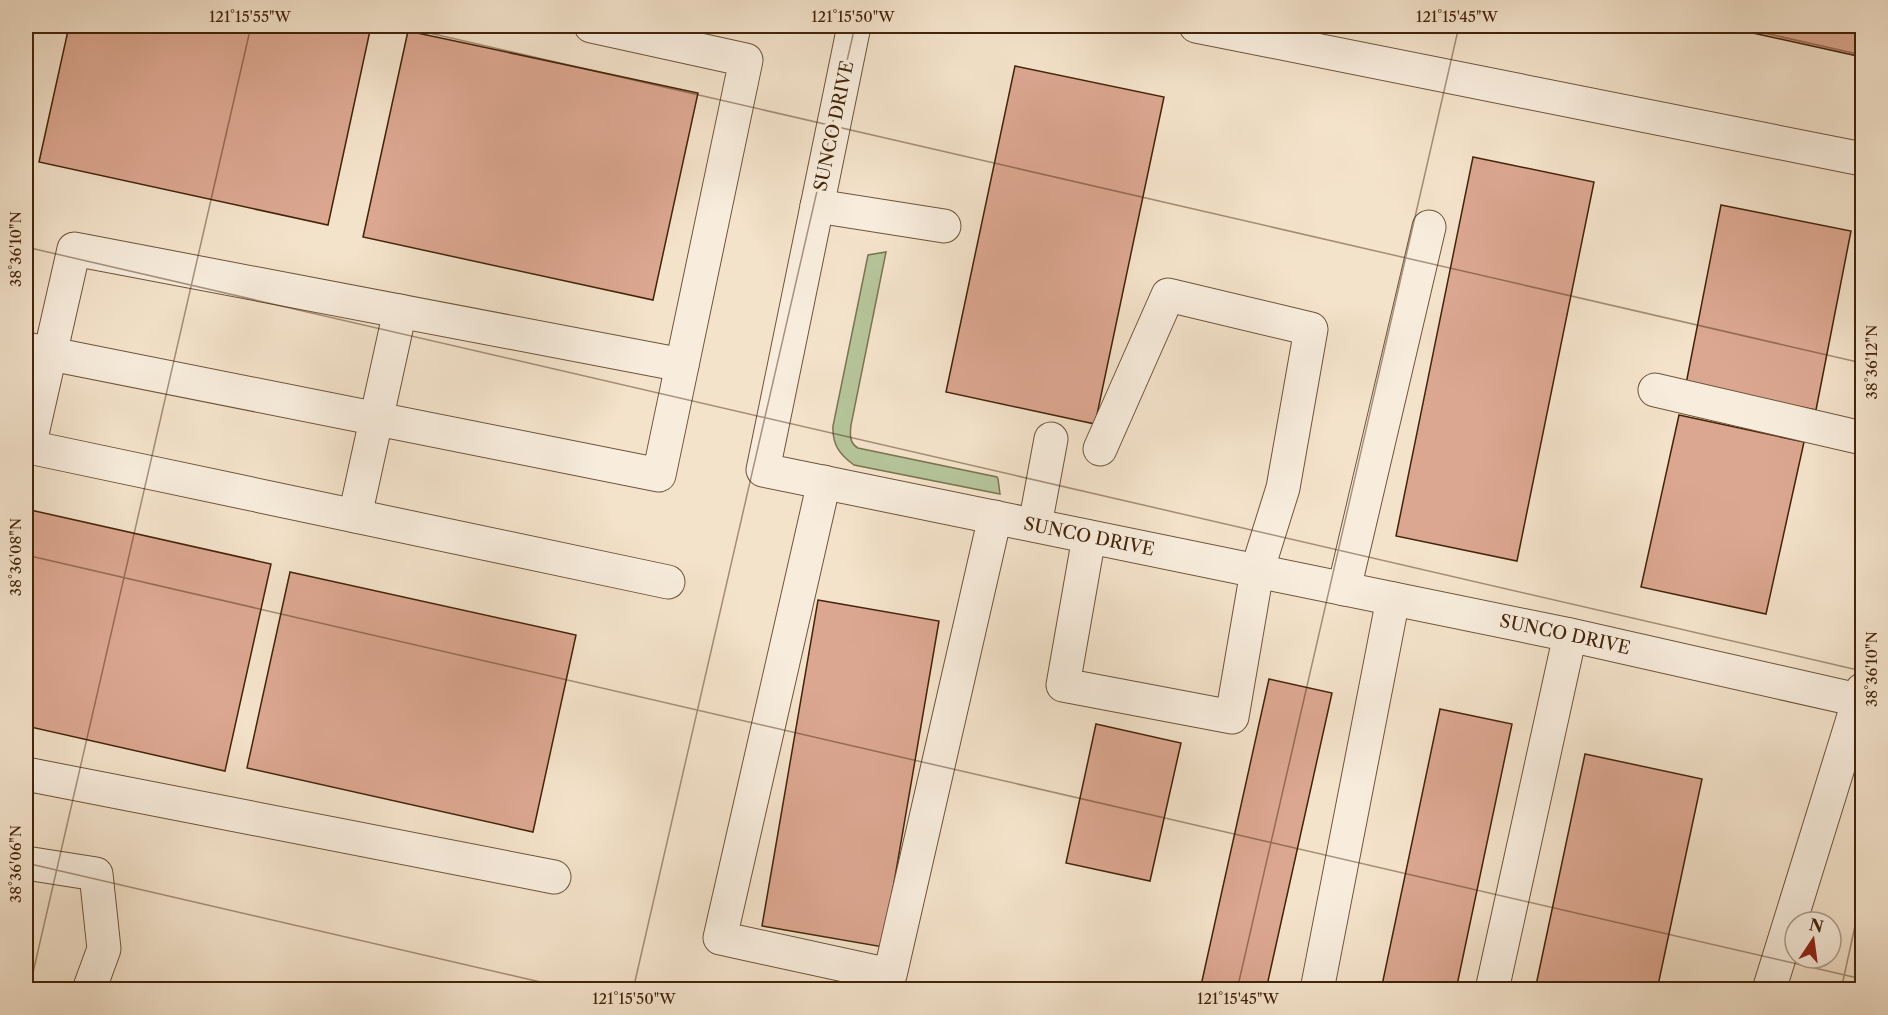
<svg xmlns="http://www.w3.org/2000/svg" width="1888" height="1015" viewBox="0 0 1888 1015" font-family="'Libre Caslon Text',serif">
	<style>
		.green { fill: #b6c59b; stroke: #7c7452; stroke-width: 1.5 }
		.building { fill: #dca791; stroke: #422409; stroke-width: 1.5 }
		.lines { fill: none; stroke-linecap: round; stroke-linejoin: round }
		.minor-casing { stroke: #6e543a; stroke-width: 35 }
		.minor { stroke: #f8eddd; stroke-width: 33 }
		.ticks { fill: none; stroke: #422409; stroke-width: 1.5; stroke-opacity: 0.45 }
		.labels { text-anchor: middle; dominant-baseline: central; stroke-width: 6; stroke-linejoin: round; paint-order: stroke }
		.street-label { font-size: 18px; fill: #422409; stroke: #f8eddd }
		.neatline { fill: none; stroke: #422409; stroke-width: 2 }
		.ticks-label { font-size: 15px; text-anchor: middle; fill: #422409 }
	</style>
	<rect width="100%" height="100%" fill="#f4e3cb"/>
	<filter id="stains"><feTurbulence type="fractalNoise" baseFrequency=".00333" numOctaves="4"/><feColorMatrix values="0 0 0 0 .2 0 0 0 0 .09 0 0 0 0 .02 0 0 0 .5 -.17"/></filter>
	<radialGradient id="worn" r=".72"><stop offset=".6" stop-color="#630" stop-opacity="0"/><stop offset="1" stop-color="#630" stop-opacity=".3"/></radialGradient>
	<path class="green" d="M886 252 851 425C850 434 849 443 858 448L997 477 998 479 1000 494 854 465C839 454 832 444 833 426L868 255Z"/>
	<path class="building" d="M69 26H371L328 225 39 162Z
		M1721 26H1862V57Z
		M408 31 698 93 653 300 363 237Z
		M1015 66 1164 97 1095 424 946 392Z
		M1473 157 1594 182 1517 561 1396 536Z
		M1721 205 1851 231 1816 410 1686 384Z
		M1679 415 1804 442 1766 614 1641 587Z
		M26 509 271 564 225 771 26 726Z
		M290 572 576 635 533 832 247 768Z
		M818 600 939 621 883 947 762 926Z
		M1269 679 1332 693 1266 990H1200Z
		M1440 709 1512 724 1456 990H1381Z
		M1096 724 1181 743 1150 881 1066 863Z
		M1585 754 1702 779 1657 990H1535Z"/>
	<g class="lines">
		<g class="minor-casing">
			<g id="minor">
				<path id="s1" d="M854 26 763 470 1570 635 1858 700"/>
				<path d="M1196 26 1862 159"/>
				<path d="M817 206 944 226"/>
				<path d="M26 349 659 475 746 60 591 26"/>
				<path d="M1655 390 1862 438"/>
				<path d="M824 482 720 938 890 975 995 517"/>
				<path d="M355 516 400 311"/>
				<path d="M1035 525 1051 439"/>
				<path d="M1089 537 1063 685 1232 717 1257 571 1283 488 1311 329 1168 295 1100 449"/>
				<path d="M668 582 29 447 74 249 682 365"/>
				<path d="M1344 589 1429 227"/>
				<path d="M26 774 554 877"/>
				<path d="M26 863 96 874 104 949 89 990"/>
				<path d="M1317 990 1393 599"/>
				<path d="M1492 990 1570 635"/>
				<path d="M1769 990 1862 690"/>
			</g>
		</g>
		<use href="#minor" class="minor"/>
	</g>
	<path class="ticks" d="M399 26 1862 363M1733 26 1862 55M26 247 1862 671M26 555 1862 979M26 863 575 990M29 990 251 26M633 990 855 26M1237 990 1459 26M1841 990 1862 894"/>
	<g class="labels">
		<g class="street-label">
			<text transform="translate(834 126) rotate(-78)">SUNCO DRIVE</text>
			<text stroke="none"><textPath href="#s1" startOffset="786">SUNCO DRIVE</textPath></text>
			<text stroke="none"><textPath href="#s1" startOffset="1272">SUNCO DRIVE</textPath></text>
		</g>
	</g>
	<rect width="1888" height="1015" fill="none" stroke="#f4e3cb" stroke-width="66"/>
	<g transform="translate(1813 940) rotate(13)"><circle r="28" fill="#f8eddd" stroke="#af9d88" stroke-width="1.5"/>
	<path d="M0-4.5L10 22L0 15L-10 22Z" fill="#8f2418"/>
	<text y="-9" font-size="16" font-weight="bold" text-anchor="middle" fill="#422409">N</text>
	</g>
	<rect x="33" y="33" width="1822" height="949" class="neatline"/>
	<g class="ticks-label">
		<text x="250" y="22">121°15'55"W</text>
		<text x="853" y="22">121°15'50"W</text>
		<text x="1457" y="22">121°15'45"W</text>
		<text transform="translate(16 249) rotate(-90)" y="5">38°36'10"N</text>
		<text transform="translate(1872 362) rotate(-90)" y="5">38°36'12"N</text>
		<text transform="translate(16 557) rotate(-90)" y="5">38°36'08"N</text>
		<text transform="translate(1872 669) rotate(-90)" y="5">38°36'10"N</text>
		<text transform="translate(16 864) rotate(-90)" y="5">38°36'06"N</text>
		<text x="634" y="1004">121°15'50"W</text>
		<text x="1238" y="1004">121°15'45"W</text>
	</g>
	<rect width="100%" height="100%" filter="url(#stains)"/>
	<rect width="100%" height="100%" fill="url(#worn)"/>
</svg>
